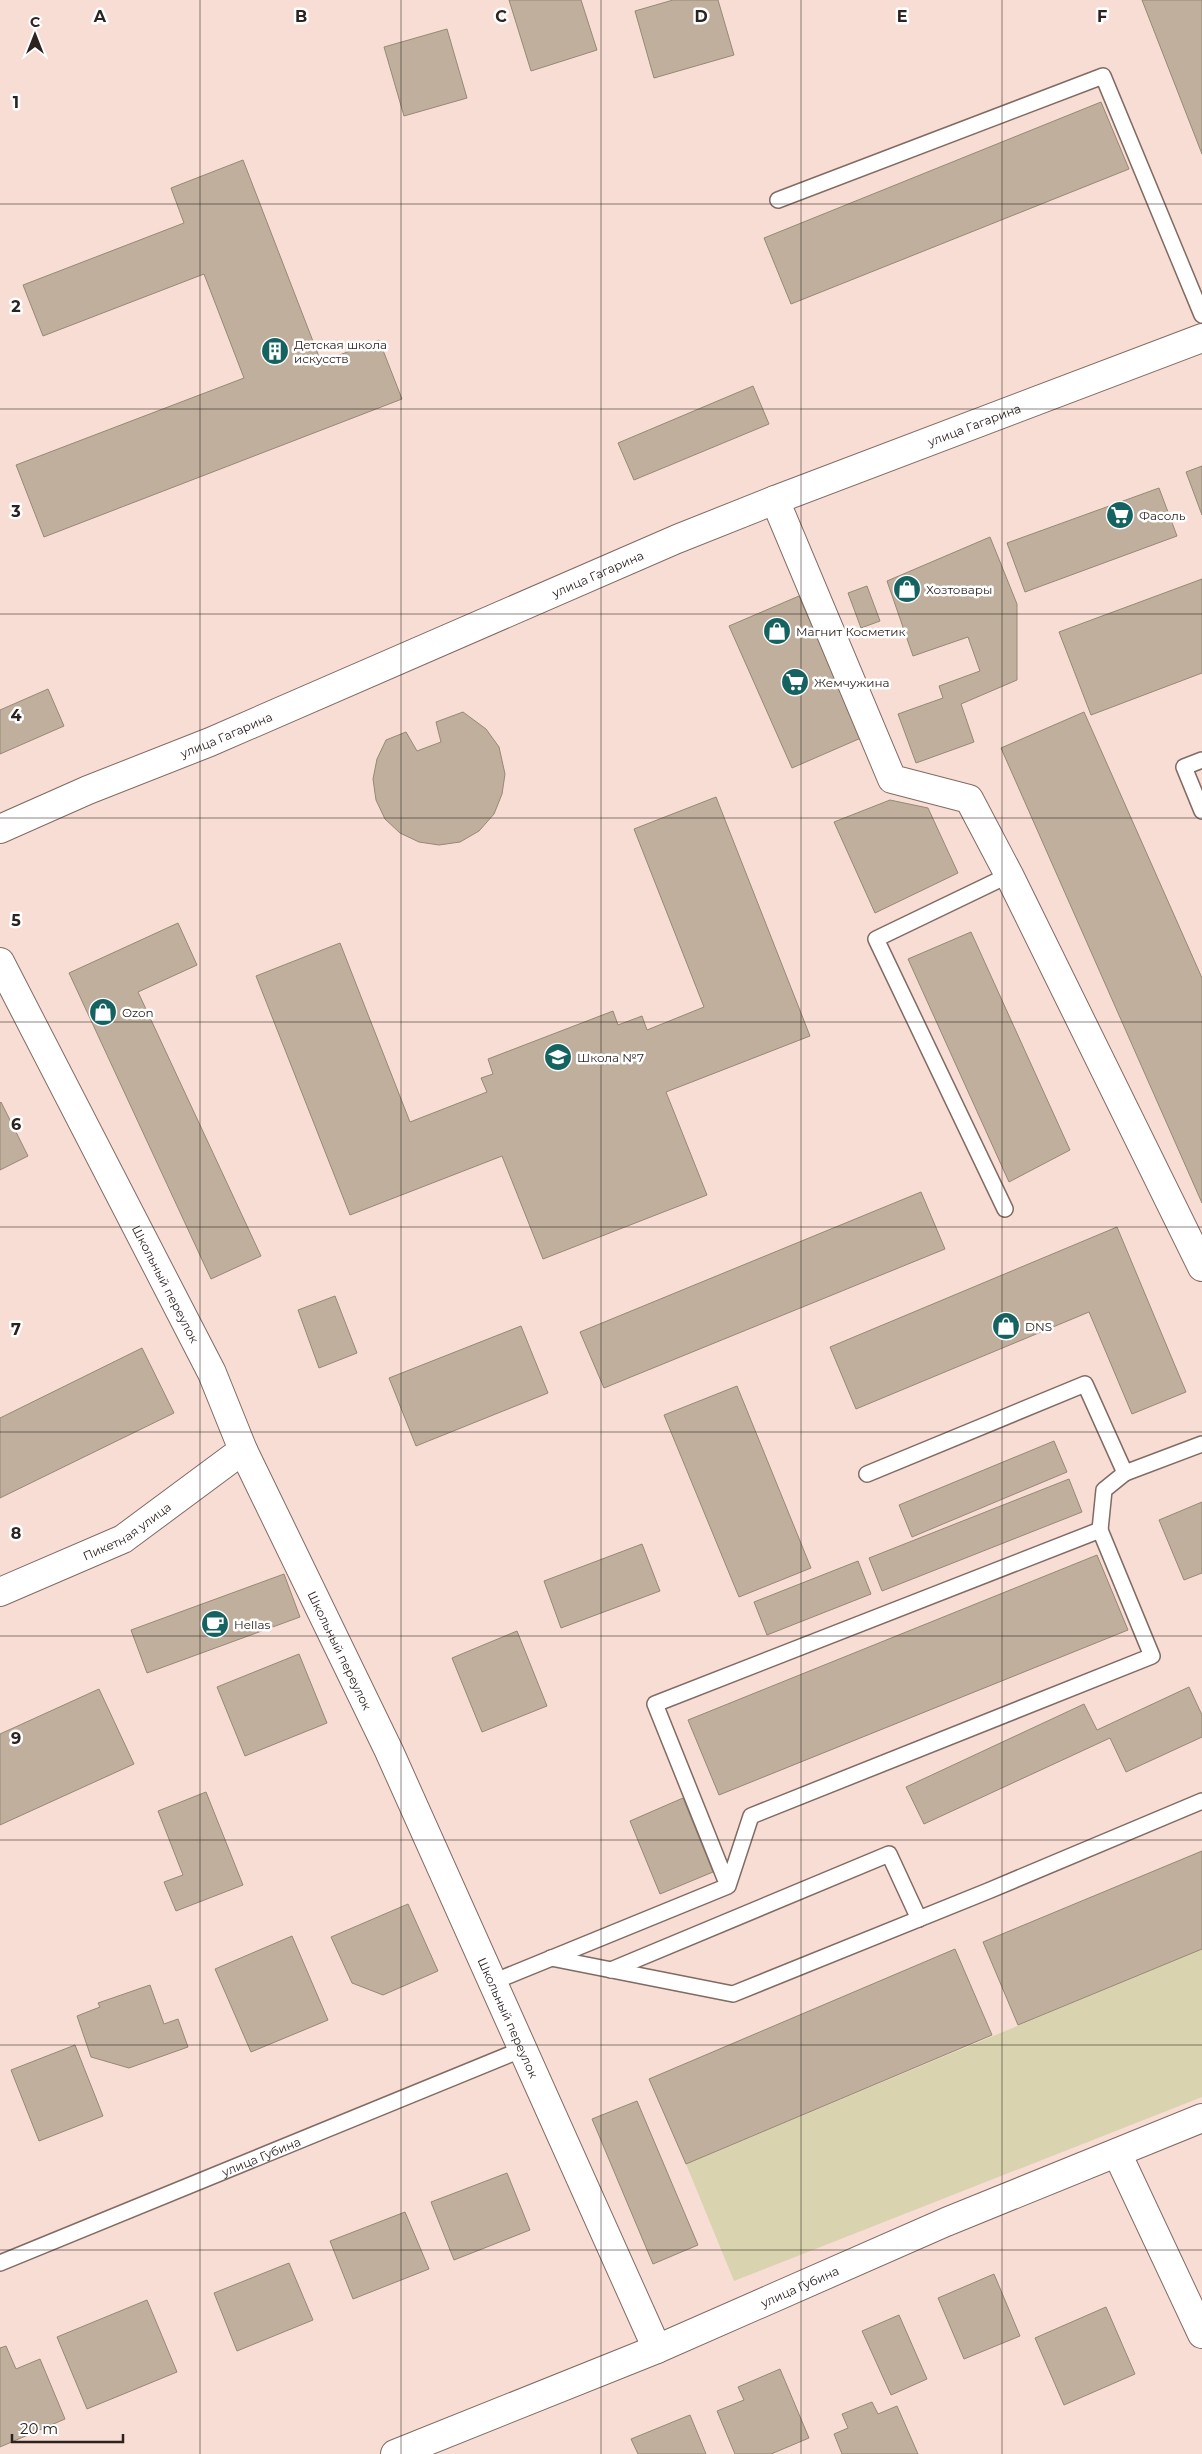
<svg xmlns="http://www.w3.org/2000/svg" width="1202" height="2454" viewBox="0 0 1202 2454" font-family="Montserrat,sans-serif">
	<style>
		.green { fill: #d9d4af }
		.building { fill: #bfaf9c; stroke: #978876 }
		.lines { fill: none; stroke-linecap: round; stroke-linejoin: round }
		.lane-casing { stroke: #816b63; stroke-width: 18 }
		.street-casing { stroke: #816b63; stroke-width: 30 }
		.secondary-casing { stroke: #816b63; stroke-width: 30 }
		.lane { stroke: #fff; stroke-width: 15 }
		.street { stroke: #fff; stroke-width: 28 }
		.secondary { stroke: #fff; stroke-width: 28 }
		.grid { fill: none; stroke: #2c221f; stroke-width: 1; stroke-opacity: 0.55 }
		.labels { text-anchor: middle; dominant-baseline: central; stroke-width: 5; stroke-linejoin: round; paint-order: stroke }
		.poi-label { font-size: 12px; fill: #2c221f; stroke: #fff; text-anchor: start }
		.street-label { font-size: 12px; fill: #2c221f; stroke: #fff }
		.grid-label { font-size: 16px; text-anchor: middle; font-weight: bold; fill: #2c221f; stroke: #fff; stroke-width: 5; stroke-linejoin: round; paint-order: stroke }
	</style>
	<rect width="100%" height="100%" fill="#f7ddd3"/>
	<path class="green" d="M1202 1949V2097L734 2281 686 2164Z"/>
	<path class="building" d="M509 0H581L597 50 531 71Z
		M673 0H718L734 55 654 78 635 11Z
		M1142 0H1202V154Z
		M447 29 467 98 404 116 384 47Z
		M1101 102 1129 169 791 304 764 238Z
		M243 160 321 362 379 340 402 399 44 537 16 465 244 378 204 274 43 336 23 285 184 223 171 188Z
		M753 386 769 424 634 480 618 443Z
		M1202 466V515L1186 472Z
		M1159 488 1177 536 1025 592 1007 543Z
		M990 537 1017 604V680L961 704 974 742 916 763 898 714 943 698 939 686 980 671 968 637 913 656 887 581Z
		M1202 579V673L1091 715 1059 632Z
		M867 586 880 621 861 628 848 593Z
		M799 596 861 738 792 768 729 626Z
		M48 689 64 726 0 754V710Z
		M463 712 486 729 499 747 505 774 502 794 494 814 479 831 460 842 439 845 419 842 400 833 385 819 376 800 373 779 377 759 386 740 406 732 417 751 441 742 436 722Z
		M1084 712 1202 978V1203L1001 748Z
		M716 797 810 1036 666 1092 707 1195 543 1259 502 1156 350 1215 256 976 340 943 410 1122 487 1092 481 1078 493 1074 488 1059 613 1011 618 1025 642 1016 647 1030 704 1007 634 829Z
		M890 800 928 808 958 873 875 913 834 822Z
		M178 923 197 965 138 992 261 1256 211 1279 69 973Z
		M971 932 1070 1150 1009 1182 908 959Z
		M1 1102 28 1156 0 1170V1103Z
		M921 1192 945 1249 604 1388 580 1332Z
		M1117 1227 1186 1392 1132 1414 1089 1312 856 1409 830 1347Z
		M335 1296 357 1353 319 1368 298 1310Z
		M521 1326 548 1393 416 1446 389 1378Z
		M142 1348 174 1413 0 1498V1418Z
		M737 1386 811 1568 739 1597 664 1415Z
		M1054 1441 1067 1472 912 1537 899 1505Z
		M1069 1479 1082 1512 882 1591 869 1558Z
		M1202 1502V1573L1184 1580 1159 1520Z
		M642 1544 660 1591 561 1628 544 1581Z
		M1097 1555 1128 1630 719 1795 688 1720Z
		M858 1561 871 1594 767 1635 754 1602Z
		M284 1574 300 1617 147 1673 131 1630Z
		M517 1631 547 1706 482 1732 452 1658Z
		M299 1654 327 1723 245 1756 217 1687Z
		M1189 1687 1202 1715V1737L1126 1772 1110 1738 924 1824 906 1787 1084 1704 1097 1730Z
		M99 1689 134 1764 0 1825V1734Z
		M206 1792 243 1885 176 1911 164 1882 183 1875 158 1811Z
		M683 1798 713 1872 660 1894 630 1821Z
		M1202 1851V1949L1018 2025 983 1942Z
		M408 1904 438 1971 383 1995 352 1983 331 1937Z
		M292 1936 328 2020 251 2052 215 1969Z
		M955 1949 992 2035 686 2164 649 2079Z
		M150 1985 164 2024 178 2019 188 2047 129 2068 91 2057 77 2016 100 2007 98 2003Z
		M75 2045 103 2116 39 2141 11 2070Z
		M637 2101 698 2245 653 2264 592 2119Z
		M507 2173 530 2230 454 2260 431 2202Z
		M405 2212 429 2269 353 2299 330 2241Z
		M289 2263 313 2320 237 2351 214 2293Z
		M994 2274 1020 2336 964 2359 938 2298Z
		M147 2300 177 2372 87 2409 57 2337Z
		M1106 2307 1135 2374 1064 2405 1035 2338Z
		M899 2315 927 2379 891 2395 862 2331Z
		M6 2346 16 2369 40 2359 65 2419 0 2447V2348Z
		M780 2369 809 2438 771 2454H735L717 2411 744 2400 738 2387Z
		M872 2402 878 2414 897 2406 918 2454H842L834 2434 848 2428 842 2414Z
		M690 2415 706 2454H638L631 2439Z"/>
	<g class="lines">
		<g class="lane-casing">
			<g id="lane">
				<path d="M778 200 1103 76 1202 315"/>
				<path d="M1202 760 1184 767 1202 811"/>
				<path d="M1005 1209 876 939 1009 875"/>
				<path d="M867 1474 1085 1384 1125 1473 1202 1444"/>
				<path d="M1100 1530 1104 1490 1125 1473"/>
				<path d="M551 1958 733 1994 988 1891 1202 1801"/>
				<path d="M611 1970 889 1854 919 1919"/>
				<path d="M493 1982 728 1886 751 1816 1152 1656 1100 1530 655 1704 728 1886"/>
				<path id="s1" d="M0 2263 523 2049"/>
			</g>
		</g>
		<g class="street-casing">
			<g id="street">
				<path d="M775 500 892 779 969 799 1009 875 1202 1267"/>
				<path id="s2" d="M0 962 212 1373 243 1450 389 1751 657 2349"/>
				<path id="s3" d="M0 1592 123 1539 243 1450"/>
				<path d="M1117 2153 1202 2334"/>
				<path id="s4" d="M395 2454 657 2349 946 2222 1202 2118"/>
			</g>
		</g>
		<g class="secondary-casing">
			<g id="secondary">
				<path id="s5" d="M0 829 88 790 210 742 677 539 775 500 1202 338"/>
			</g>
		</g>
		<use href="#lane" class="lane"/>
		<use href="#street" class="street"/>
		<use href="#secondary" class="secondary"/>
	</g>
	<path class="grid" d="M200 0V2454M401 0V2454M601 0V2454M801 0V2454M1002 0V2454M0 204H1202M0 409H1202M0 614H1202M0 818H1202M0 1022H1202M0 1227H1202M0 1432H1202M0 1636H1202M0 1840H1202M0 2045H1202M0 2250H1202"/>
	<defs>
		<g id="building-disc" transform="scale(1.4375)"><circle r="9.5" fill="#156360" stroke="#fff"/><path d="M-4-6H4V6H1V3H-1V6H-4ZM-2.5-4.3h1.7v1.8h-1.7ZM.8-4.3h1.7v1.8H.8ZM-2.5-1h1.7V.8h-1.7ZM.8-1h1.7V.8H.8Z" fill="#fff"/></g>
		<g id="supermarket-disc" transform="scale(1.4375)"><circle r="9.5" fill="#156360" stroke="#fff"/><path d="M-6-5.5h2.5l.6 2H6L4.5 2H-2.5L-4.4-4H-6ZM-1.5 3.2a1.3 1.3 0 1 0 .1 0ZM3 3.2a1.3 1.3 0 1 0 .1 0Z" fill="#fff"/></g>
		<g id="shop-disc" transform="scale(1.4375)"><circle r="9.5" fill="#156360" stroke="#fff"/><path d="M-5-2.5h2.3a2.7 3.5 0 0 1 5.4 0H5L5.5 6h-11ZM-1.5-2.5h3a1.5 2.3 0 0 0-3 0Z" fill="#fff"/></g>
		<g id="school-disc" transform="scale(1.4375)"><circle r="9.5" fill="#156360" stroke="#fff"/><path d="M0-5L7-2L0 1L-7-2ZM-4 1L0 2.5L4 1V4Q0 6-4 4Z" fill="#fff"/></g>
		<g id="cafe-disc" transform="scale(1.4375)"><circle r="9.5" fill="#156360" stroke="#fff"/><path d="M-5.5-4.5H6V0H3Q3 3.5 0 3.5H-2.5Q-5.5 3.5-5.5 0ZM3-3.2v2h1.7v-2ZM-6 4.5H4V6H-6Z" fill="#fff"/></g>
	</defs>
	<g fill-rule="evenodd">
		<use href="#building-disc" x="275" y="351"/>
		<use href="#supermarket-disc" x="1120" y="515"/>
		<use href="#shop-disc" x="907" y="589"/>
		<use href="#shop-disc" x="777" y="631"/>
		<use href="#supermarket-disc" x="795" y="682"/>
		<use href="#shop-disc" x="103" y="1012"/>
		<use href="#school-disc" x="558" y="1057"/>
		<use href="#shop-disc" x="1006" y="1326"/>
		<use href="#cafe-disc" x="215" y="1624"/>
	</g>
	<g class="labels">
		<g class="poi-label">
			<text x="294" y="344">Детская школа<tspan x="294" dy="14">искусств</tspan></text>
			<text x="1139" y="515">Фасоль</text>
			<text x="926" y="589">Хозтовары</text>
			<text x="796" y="631">Магнит Косметик</text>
			<text x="814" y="682">Жемчужина</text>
			<text x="122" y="1012">Ozon</text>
			<text x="577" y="1057">Школа №7</text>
			<text x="1025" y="1326">DNS</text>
			<text x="234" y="1624">Hellas</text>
		</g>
		<g class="street-label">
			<text stroke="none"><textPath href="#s5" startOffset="1055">улица Гагарина</textPath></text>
			<text stroke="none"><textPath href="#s5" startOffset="650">улица Гагарина</textPath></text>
			<text stroke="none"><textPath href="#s5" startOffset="245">улица Гагарина</textPath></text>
			<text stroke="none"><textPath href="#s2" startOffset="362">Школьный переулок</textPath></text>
			<text stroke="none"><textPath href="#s3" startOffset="141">Пикетная улица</textPath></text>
			<text stroke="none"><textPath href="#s2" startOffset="768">Школьный переулок</textPath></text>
			<text stroke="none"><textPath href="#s2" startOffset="1172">Школьный переулок</textPath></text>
			<text stroke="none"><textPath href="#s1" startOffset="282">улица Губина</textPath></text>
			<text stroke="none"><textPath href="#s4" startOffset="438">улица Губина</textPath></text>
		</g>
	</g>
	<g class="grid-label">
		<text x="100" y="22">A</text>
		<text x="301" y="22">B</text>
		<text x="501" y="22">C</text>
		<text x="701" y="22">D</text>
		<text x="902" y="22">E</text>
		<text x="1102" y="22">F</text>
		<text x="16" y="108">1</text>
		<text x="16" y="312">2</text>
		<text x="16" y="517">3</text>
		<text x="16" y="721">4</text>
		<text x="16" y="926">5</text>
		<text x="16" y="1130">6</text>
		<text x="16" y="1335">7</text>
		<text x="16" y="1539">8</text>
		<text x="16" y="1744">9</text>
	</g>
	<g transform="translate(35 35)" stroke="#ffffff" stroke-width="4" paint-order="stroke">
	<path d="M0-4L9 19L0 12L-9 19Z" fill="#2c221f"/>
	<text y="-8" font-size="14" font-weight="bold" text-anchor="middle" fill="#2c221f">С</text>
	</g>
	<path d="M12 2434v8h111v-8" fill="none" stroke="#2c221f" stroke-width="2.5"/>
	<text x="20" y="2434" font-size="15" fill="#2c221f" stroke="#ffffff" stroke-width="4" paint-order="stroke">20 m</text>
</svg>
